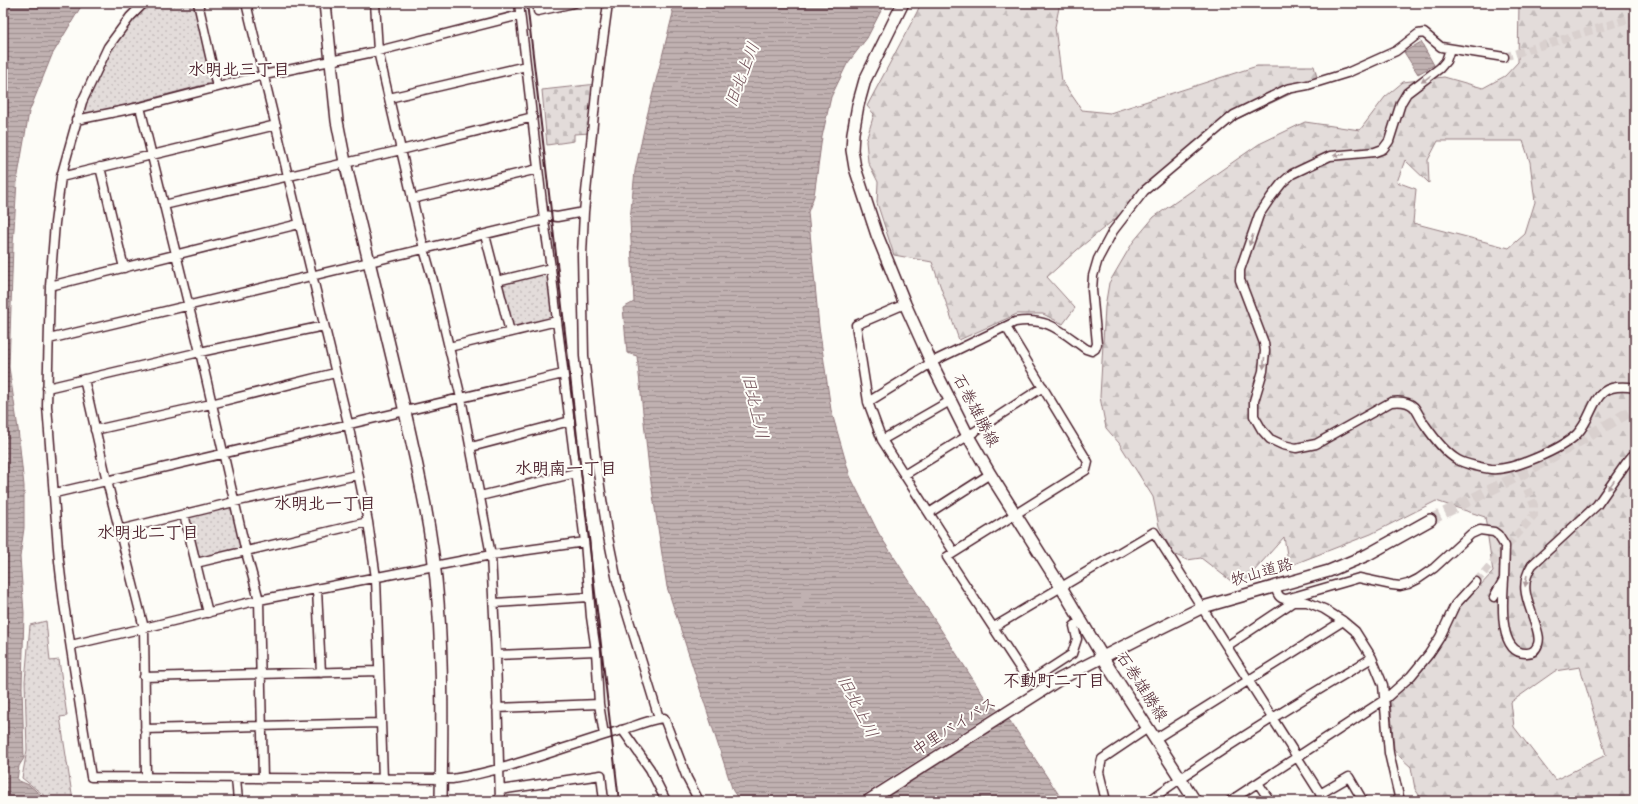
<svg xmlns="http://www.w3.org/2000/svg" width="1638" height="804" viewBox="0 0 1638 804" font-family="'Indie Flower','Klee One',sans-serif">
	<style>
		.grass { fill: url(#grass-dots); stroke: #967e82 }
		.forest { fill: url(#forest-firs); stroke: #967e82; fill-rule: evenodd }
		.cemetery { fill: url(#cemetery-stones); stroke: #967e82 }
		.water { fill: url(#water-rules); stroke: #91777b }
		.pier { fill: #fdfcf7 }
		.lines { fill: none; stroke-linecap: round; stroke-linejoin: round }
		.street-tunnel { stroke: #d9d0ce; stroke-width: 8; stroke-dasharray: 8 4; stroke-linecap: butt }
		.secondary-tunnel { stroke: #d9d0ce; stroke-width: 11; stroke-dasharray: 11 5.5; stroke-linecap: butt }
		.street-casing { stroke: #4a1f2b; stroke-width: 11 }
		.secondary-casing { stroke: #4a1f2b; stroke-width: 14 }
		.street { stroke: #fdfcf7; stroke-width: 8 }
		.secondary { stroke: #fdfcf7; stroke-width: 11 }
		.rail { stroke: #4a1f2b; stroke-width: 2 }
		.oneway { fill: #ac999b }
		.labels { text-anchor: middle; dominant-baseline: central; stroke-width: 4; stroke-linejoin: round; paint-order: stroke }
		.street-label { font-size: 16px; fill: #4a1f2b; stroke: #fdfcf7 }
		.neighbourhood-label { font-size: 17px; font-weight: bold; fill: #4a1f2b; stroke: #fdfcf7 }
		.water-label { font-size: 17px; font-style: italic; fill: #73525a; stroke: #fdfcf7 }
	</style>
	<defs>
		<pattern id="grass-dots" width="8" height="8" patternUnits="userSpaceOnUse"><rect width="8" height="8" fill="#e3dcda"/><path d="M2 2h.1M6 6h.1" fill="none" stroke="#c4bcbb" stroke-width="1.8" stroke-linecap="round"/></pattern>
		<pattern id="forest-firs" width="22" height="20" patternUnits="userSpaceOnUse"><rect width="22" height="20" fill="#e3dcda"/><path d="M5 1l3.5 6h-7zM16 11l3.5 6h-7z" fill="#c4bcbb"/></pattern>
		<pattern id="cemetery-stones" width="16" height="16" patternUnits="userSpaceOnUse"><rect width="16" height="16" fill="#e3dcda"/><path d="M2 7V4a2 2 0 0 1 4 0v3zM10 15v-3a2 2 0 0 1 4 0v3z" fill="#c4bcbb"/></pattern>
		<pattern id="water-rules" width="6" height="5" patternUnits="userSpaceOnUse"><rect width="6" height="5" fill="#c0b1b1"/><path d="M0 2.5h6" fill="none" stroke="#9e8f90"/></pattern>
	</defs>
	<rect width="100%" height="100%" fill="#fdfcf7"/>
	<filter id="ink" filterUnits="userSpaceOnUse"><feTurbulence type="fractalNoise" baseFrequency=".025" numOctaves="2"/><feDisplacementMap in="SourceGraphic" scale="8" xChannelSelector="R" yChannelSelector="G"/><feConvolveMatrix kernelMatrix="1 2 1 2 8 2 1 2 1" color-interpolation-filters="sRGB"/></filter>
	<g filter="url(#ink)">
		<path class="grass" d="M148 3H194L211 83 83 116 81 111 110 48 129 22Z
			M548 271 554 318 510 328 500 283Z
			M226 506 232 507 241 547 239 550 199 560 186 516Z
			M46 621 50 661 59 660 67 716 60 717 73 801H51L22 778 27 750 25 681 30 625Z"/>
		<path class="forest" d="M921 3H1060L1055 27 1062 81 1082 110 1110 113 1257 66H1314L1318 81 1237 119 1077 250 1047 277 1075 308 1063 324 1043 314H1017L959 340 932 262 894 255 877 203 878 182 868 162 866 141 874 114 867 106 917 12Z
			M1519 3H1635V801H1470L1466 798 1445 801H1423L1415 789 1411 767 1401 758 1394 749 1390 701 1421 672 1440 647 1457 610 1493 572 1485 517 1436 501 1371 534 1289 566 1284 537 1247 579 1231 581 1201 558 1187 560 1173 554 1159 526 1153 497 1119 443 1106 428 1100 397 1105 307 1109 283 1133 242 1154 217 1259 144 1305 122 1360 130 1385 97 1403 82 1444 77 1483 88 1505 76 1518 62ZM1438 141H1523L1530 162 1535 202 1525 234 1509 248 1413 223 1416 189 1397 182 1405 160 1429 183 1428 160ZM1580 667 1606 755 1555 780 1514 727 1511 702 1555 671Z"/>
		<path class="cemetery" d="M597 84 590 133 574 134V141L547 145 542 90Z"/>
		<path class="water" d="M3 3H83L52 55 29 112 17 181 13 245 9 367 18 429 24 486V528L20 557 24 613 22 687 24 758 19 766 17 780 29 785 48 801H3Z
			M642 3H885L867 38 847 64 831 97 822 137 814 196 808 212 819 327 831 410 850 476 879 534 987 701 1010 721 1063 801H740L733 791 667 587 649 469 637 356 627 353 623 308 634 302 630 220 635 171 646 120 673 13 672 8Z
			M1421 42 1434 65 1418 74 1404 52Z"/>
		<path class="pier" d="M999 709 1010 718 949 757 880 801H854Z"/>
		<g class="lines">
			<path class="street-tunnel" d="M1504 57 1635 17
				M1476 582 1534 515V505L1527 489"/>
			<path class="secondary-tunnel" d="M1430 520 1522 474 1635 409"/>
			<g class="street-casing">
				<path id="street" d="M144 3 130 17 108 47 82 102 61 177 55 223 50 286 47 406 59 561 64 604 91 777 452 779C510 770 565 746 622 730 635 726 649 720 662 718H664L687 778 699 801
					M198 3 217 87
					M246 3 348 423 368 522 376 578 383 779
					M375 3 378 51 424 249 434 284 461 398 491 555 496 655 500 801
					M519 3 544 220 551 268 557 321 585 542 591 617 596 651 599 704 604 735
					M538 3V11L574 3
					M608 3 597 84 584 212 582 255 584 356 596 460 607 532 617 581 659 718
					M1450 49 1446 61 1440 68 1407 93 1401 103 1389 141 1383 149 1375 152 1330 156 1292 174 1282 183 1271 197 1259 215 1240 270V280L1264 343 1265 351 1263 371 1254 401V416L1262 430 1270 439 1283 445 1296 448 1316 444 1391 402C1399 401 1408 401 1414 407 1418 412 1421 420 1425 425 1434 438 1445 453 1458 460 1465 464 1483 468 1491 469 1512 471 1562 449 1577 434 1598 412 1589 380 1635 388
					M389 98 526 66
					M140 107 200 352 246 552 259 600 263 779
					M76 120 140 107 264 75 378 51 520 15
					M100 167 124 268
					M61 177 276 125
					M412 199 538 169
					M164 205 401 150 533 117
					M544 215 557 217 584 212
					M485 235 510 332
					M497 281 551 268
					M50 286 299 224
					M905 304 856 325 868 402 882 440 954 552
					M1006 327 1088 462 1086 470 947 557 1029 682 1072 654 1077 639 1074 626 1081 621
					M49 339 544 220
					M449 347 557 321
					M84 379 107 481 144 628 146 777
					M47 388 200 352 324 326
					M868 402 936 360 1015 322C1049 317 1060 331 1086 349L1092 351 1095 349 1097 344 1092 290 1093 276 1098 259 1113 231 1144 191 1234 115 1287 89 1308 85 1347 73 1396 51 1418 34 1424 33 1441 47 1504 57
					M95 430 211 404 335 373
					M882 440 950 401
					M471 447 570 421
					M904 475 974 432 1043 387
					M55 493 563 374
					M480 496 576 473
					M929 513 990 474
					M184 514 208 613
					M119 530 234 502 357 475
					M196 563 368 522
					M1504 579C1503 597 1497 655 1527 653 1532 653 1536 650 1538 644 1540 638 1538 633 1536 626 1529 603 1518 587 1532 565L1597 505 1627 462 1632 456 1635 455
					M1275 586C1277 592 1278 599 1286 599L1359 578 1392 585 1400 586 1408 584 1418 579 1434 568 1471 534 1480 530 1494 532 1498 535 1505 546 1504 579 1494 597
					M317 589 321 673
					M494 603 589 597
					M994 627 1154 532 1325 801
					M71 645 144 628 259 600 491 555 585 542
					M1227 646 1293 602H1307L1324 609 1343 621 1355 631 1372 658 1383 685 1389 753 1400 801
					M496 655 596 651
					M144 677 379 671
					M497 708 599 704
					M145 729 380 723
					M621 730 624 732 650 769 666 801
					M1155 739 1343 621
					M236 778 238 801
					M1258 783 1270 801
					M500 790 601 775 604 801
					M1320 794 1349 777 1363 801
					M1106 801 1099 772 1102 759 1148 728
					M1149 801C1220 749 1296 703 1372 658
					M1230 801 1384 700 1411 676 1429 654 1440 637 1455 605 1476 582"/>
			</g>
			<g class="secondary-casing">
				<path id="secondary" d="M325 3 337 121 345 162C363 238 382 314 400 390 416 460 433 531 438 602 443 668 442 735 441 801
					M903 3 865 80 858 105 853 133 852 150 855 168 877 235 905 304 932 364 968 436 990 474 1061 587 1111 671 1195 801
					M868 801 1060 679 1140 638 1203 607 1329 571 1367 555 1430 520"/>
			</g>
			<use href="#street" class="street"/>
			<use href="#secondary" class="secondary"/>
			<path class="rail" d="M527 3 619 801"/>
		</g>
		<defs><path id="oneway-solid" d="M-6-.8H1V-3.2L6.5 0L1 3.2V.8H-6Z"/></defs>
		<g class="oneway">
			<use href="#oneway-solid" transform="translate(1426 79) rotate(144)"/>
			<use href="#oneway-solid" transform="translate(1339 155) rotate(174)"/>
			<use href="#oneway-solid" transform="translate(1251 240) rotate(109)"/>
			<use href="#oneway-solid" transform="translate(1264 363) rotate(95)"/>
			<use href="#oneway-solid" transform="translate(1611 485) rotate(125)"/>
			<use href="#oneway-solid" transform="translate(1526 581) rotate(99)"/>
		</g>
	</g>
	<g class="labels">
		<g class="street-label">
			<text transform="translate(975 411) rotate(62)">石巻雄勝線</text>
			<text transform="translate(1262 573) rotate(-16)">牧山道路</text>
			<text transform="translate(1141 687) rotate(57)">石巻雄勝線</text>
			<text transform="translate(955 727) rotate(-32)">中里バイパス</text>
		</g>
		<g class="neighbourhood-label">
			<text x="239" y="70">水明北三丁目</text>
			<text x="566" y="469">水明南一丁目</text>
			<text x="325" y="504">水明北一丁目</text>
			<text x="148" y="533">水明北二丁目</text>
			<text x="1054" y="681">不動町二丁目</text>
		</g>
		<g class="water-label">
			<text transform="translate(743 75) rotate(-69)">旧北上川</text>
			<text transform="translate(754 406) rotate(77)">旧北上川</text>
			<text transform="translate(857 707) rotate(63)">旧北上川</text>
		</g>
	</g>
	<rect width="1638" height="804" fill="none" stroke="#fdfcf7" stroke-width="16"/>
	<rect x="8" y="8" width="1622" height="788" fill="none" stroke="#4a1f2b" stroke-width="1.5" filter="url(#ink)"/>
</svg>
